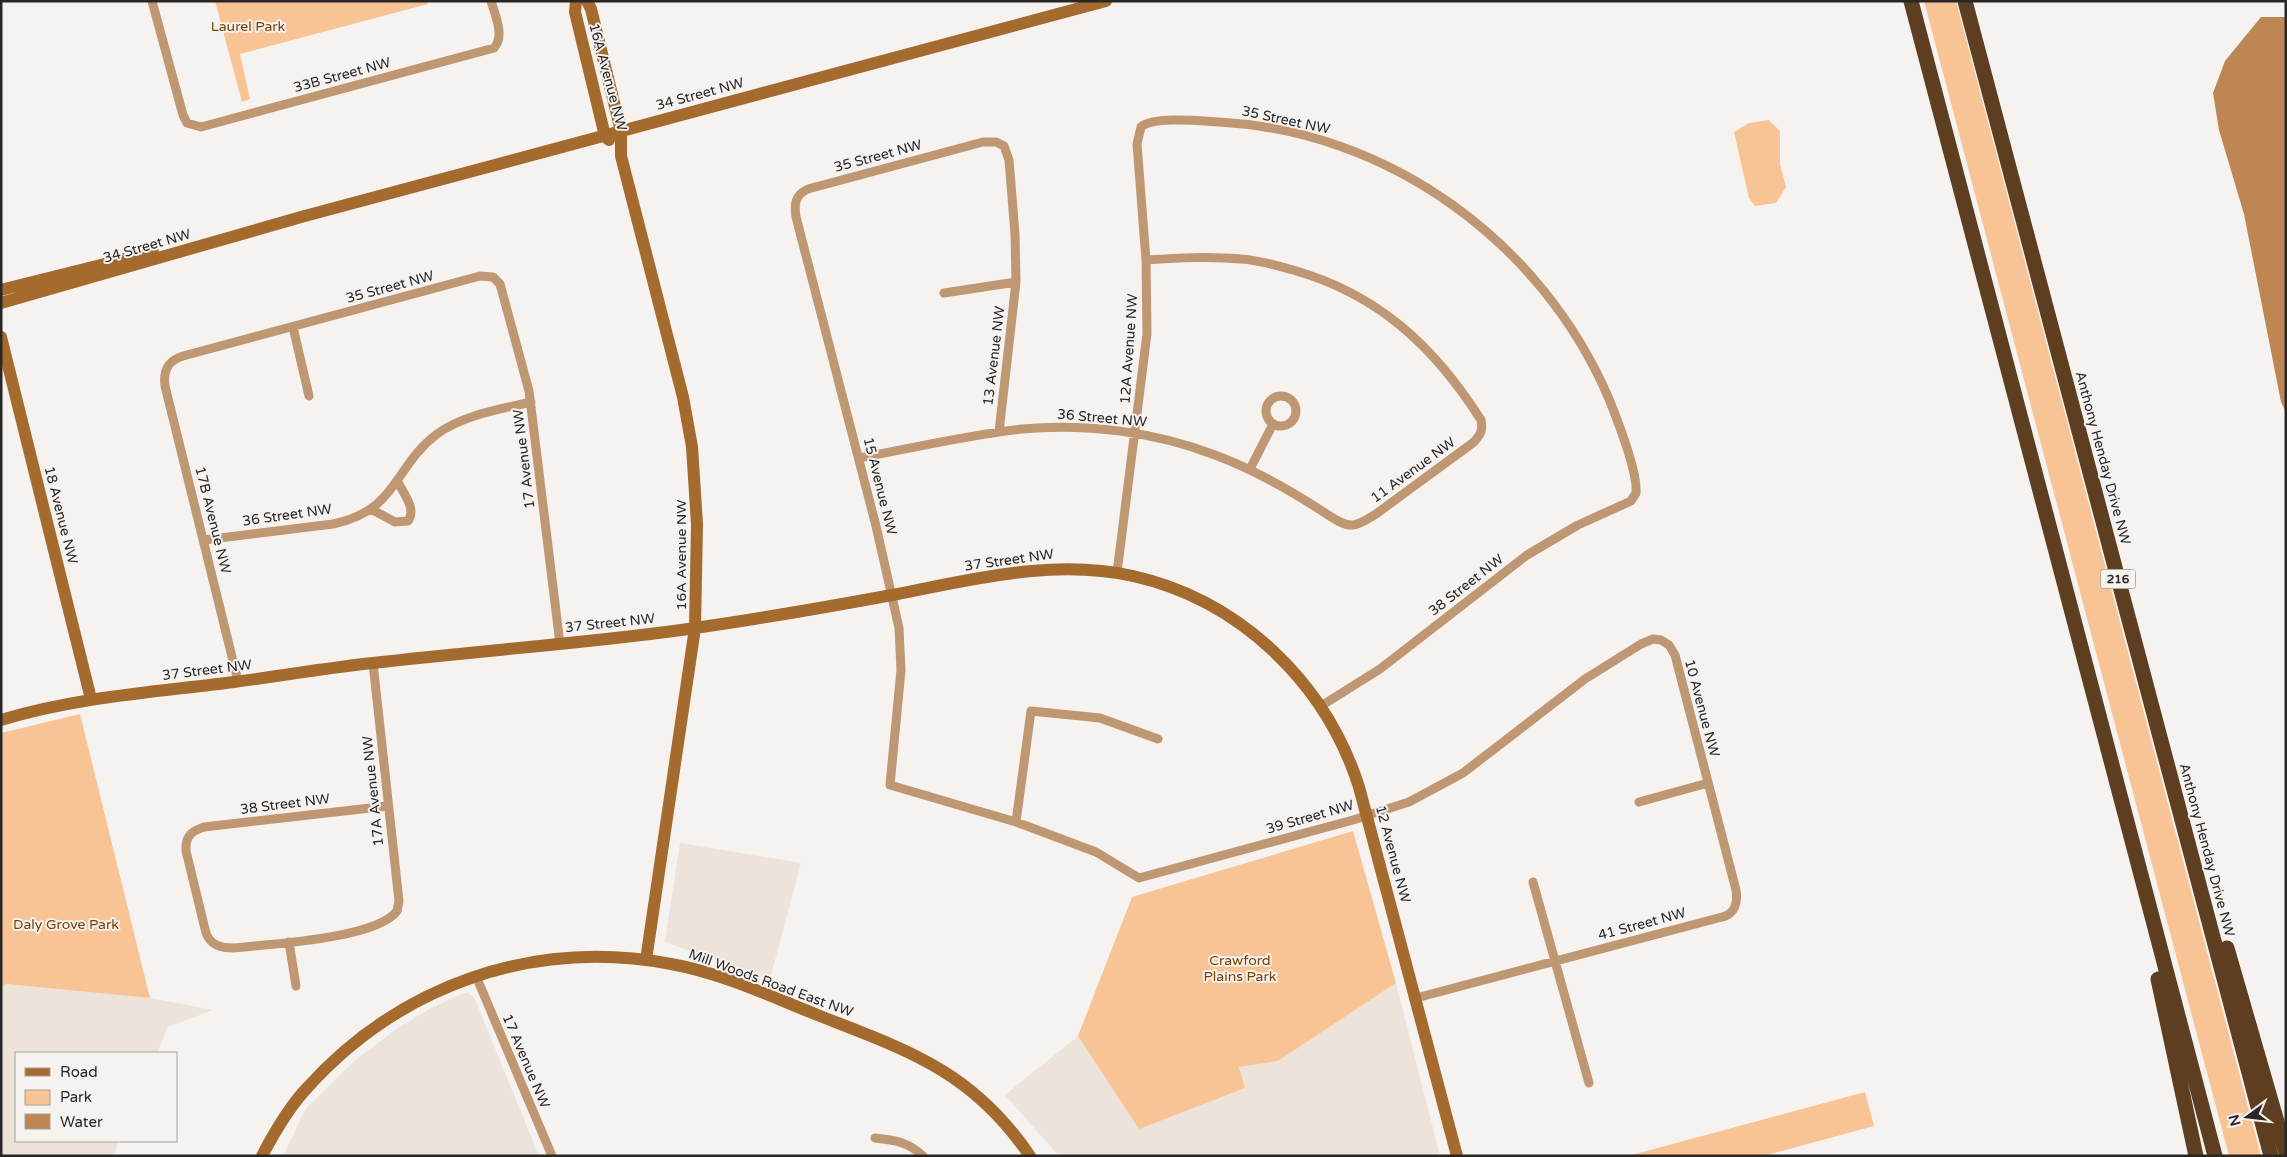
<svg xmlns="http://www.w3.org/2000/svg" width="2287" height="1157" viewBox="0 0 2287 1157" font-family="'Varela Round',sans-serif">
	<style>
		.built { fill: #ece3db }
		.green { fill: #f9c495 }
		.water { fill: #bd8653 }
		.lines { fill: none; stroke-linecap: round; stroke-linejoin: round }
		.street { stroke: #c09773; stroke-width: 9 }
		.secondary { stroke: #a46a2e; stroke-width: 12 }
		.highway { stroke: #5d3e20; stroke-width: 15 }
		.labels { text-anchor: middle; dominant-baseline: central; stroke-width: 4; stroke-linejoin: round; paint-order: stroke }
		.shield { fill: #f5f2ef; stroke: #666462; stroke-width: 1 }
		.shield-label { font-size: 12px; font-weight: bold; fill: #282726 }
		.park-label { font-size: 14px; fill: #774200; stroke: #f5f2ef }
		.street-label { font-size: 14px; fill: #282726; stroke: #f5f2ef }
	</style>
	<rect width="100%" height="100%" fill="#f5f2ef"/>
	<path class="built" d="M680 843 801 863 770 979 665 942Z
		M1396 983 1440 1156H1059L1005 1095 1078 1036 1139 1128 1244 1088 1239 1067 1278 1061Z
		M5 984 150 998 213 1010 168 1027 157 1053H16V1141H119L113 1156H1V986Z
		M465 993H468L474 997 539 1156H283L306 1108 358 1058 395 1030 431 1008Z"/>
	<path class="green" d="M215 1H427L428 4 240 54 250 99 242 102Z
		M1924 1H1956L2261 1156H2229Z
		M1769 120 1780 131V164L1786 187 1776 203 1755 206 1749 198 1734 132 1749 123Z
		M80 714 150 998 6 984 1 986V733Z
		M1353 831 1396 983 1278 1061 1239 1067 1245 1088 1139 1129 1078 1036 1132 897Z
		M1865 1092 1874 1126 1763 1156H1628Z"/>
	<path class="water" d="M2261 17H2286V412L2281 402 2244 214 2219 130 2213 93 2225 61Z"/>
	<g class="lines">
		<path class="street" d="M152 1 183 115 187 123 201 127 494 48C505 36 495 15 491 1
			M944 293 1016 282
			M293 327 309 396
			M1266 411a15 15 0 1 1 30 0a15 15 0 1 1-30 0Z
			M999 432 1016 282 1015 234 1009 160 1004 146 996 142H983L808 189C795 195 794 204 796 217L876 526 899 628 901 670 890 785 1016 822 1096 852 1139 878 1353 820 1409 802 1463 773 1585 679 1641 644 1653 639 1661 640 1669 645 1675 655 1736 890C1738 902 1735 914 1722 917L1416 998
			M859 458C913 448 967 435 1022 429 1087 423 1155 432 1215 455 1253 469 1288 489 1322 511 1330 516 1343 526 1353 525 1361 524 1369 518 1376 514L1474 442C1481 434 1483 430 1481 420 1434 346 1378 294 1293 270 1275 265 1259 260 1241 259 1209 256 1177 258 1146 260
			M1250 469 1273 424
			M371 509 395 522 408 521C417 509 403 493 398 482
			M204 540 333 524C399 510 393 467 437 434 463 415 501 409 531 402
			M1117 573 1147 334 1146 260 1137 144 1141 127C1154 116 1201 121 1219 122 1389 131 1542 242 1609 399 1617 419 1638 473 1636 493L1631 501 1578 525 1527 555 1380 669 1321 706
			M373 663 399 901 397 911C376 939 269 944 234 948 222 948 211 946 206 933L186 851C185 837 191 831 204 827L388 806
			M238 681 165 386C163 371 167 361 183 356L480 276 493 277 500 284 529 391 560 644
			M1639 802 1708 783
			M1016 822 1031 711 1100 718 1158 739
			M1533 882 1589 1083
			M289 942 296 986
			M476 976 552 1156
			M875 1138C895 1140 908 1142 923 1156"/>
		<path class="secondary" d="M576 1 575 12 605 136 609 140
			M587 1 591 9 621 131V156L683 397 692 447 697 524 695 628 646 960
			M1 290 153 252
			M1 303 301 217 1106 1
			M1 337 91 699
			M1 720C77 697 156 692 234 682 280 676 326 668 373 663 475 651 579 644 681 630 752 620 822 608 892 595 971 580 1052 558 1133 576 1240 600 1326 683 1359 787L1457 1156
			M262 1156C274 1133 289 1107 307 1088 400 985 533 938 671 964 722 973 772 997 820 1016 910 1051 973 1072 1030 1156"/>
		<path class="highway" d="M1911 1 2215 1156
			M1965 1 2271 1156
			M2227 948 2286 1153
			M2158 979 2196 1156"/>
	</g>
	<g class="labels">
		<rect class="shield" x="2100.5" y="569.5" width="35" height="19" rx="4"/>
		<g class="shield-label">
			<text x="2118" y="579">216</text>
		</g>
		<g class="park-label">
			<text x="248" y="26">Laurel Park</text>
			<text x="66" y="924">Daly Grove Park</text>
			<text x="1240" y="960">Crawford<tspan x="1240" dy="16">Plains Park</tspan></text>
		</g>
		<g class="street-label">
			<text transform="translate(342 75) rotate(-15)">33B Street NW</text>
			<text transform="translate(608 77) rotate(75)">16A Avenue NW</text>
			<text transform="translate(700 94) rotate(-15)">34 Street NW</text>
			<text transform="translate(1286 120) rotate(12)">35 Street NW</text>
			<text transform="translate(878 156) rotate(-15)">35 Street NW</text>
			<text transform="translate(147 246) rotate(-16)">34 Street NW</text>
			<text transform="translate(390 287) rotate(-15)">35 Street NW</text>
			<text transform="translate(1129 349) rotate(-86)">12A Avenue NW</text>
			<text transform="translate(994 356) rotate(-83)">13 Avenue NW</text>
			<text transform="translate(1102 418) rotate(5)">36 Street NW</text>
			<text transform="translate(2103 458) rotate(75)">Anthony Henday Drive NW</text>
			<text transform="translate(524 459) rotate(-97)">17 Avenue NW</text>
			<text transform="translate(1413 470) rotate(-36)">11 Avenue NW</text>
			<text transform="translate(880 486) rotate(76)">15 Avenue NW</text>
			<text transform="translate(61 515) rotate(76)">18 Avenue NW</text>
			<text transform="translate(287 515) rotate(-8)">36 Street NW</text>
			<text transform="translate(213 520) rotate(76)">17B Avenue NW</text>
			<text transform="translate(681 555) rotate(-90)">16A Avenue NW</text>
			<text transform="translate(1009 560) rotate(-8)">37 Street NW</text>
			<text transform="translate(1466 585) rotate(-38)">38 Street NW</text>
			<text transform="translate(610 623) rotate(-6)">37 Street NW</text>
			<text transform="translate(207 670) rotate(-7)">37 Street NW</text>
			<text transform="translate(1702 708) rotate(75)">10 Avenue NW</text>
			<text transform="translate(373 791) rotate(-96)">17A Avenue NW</text>
			<text transform="translate(285 804) rotate(-7)">38 Street NW</text>
			<text transform="translate(1310 817) rotate(-16)">39 Street NW</text>
			<text transform="translate(2207 850) rotate(75)">Anthony Henday Drive NW</text>
			<text transform="translate(1393 854) rotate(75)">12 Avenue NW</text>
			<text transform="translate(1642 924) rotate(-15)">41 Street NW</text>
			<text transform="translate(771 983) rotate(20)">Mill Woods Road East NW</text>
			<text transform="translate(526 1061) rotate(67)">17 Avenue NW</text>
		</g>
	</g>
	<rect width="2287" height="1157" fill="none" stroke="#282726" stroke-width="5"/>
	<rect x="15" y="1052" width="162" height="90" fill="#f5f2ef" stroke="#a3a19f"/>
	<rect x="25" y="1068" width="25" height="8" fill="#a46a2e" stroke="#a3a19f"/>
	<text x="60" y="1077" font-size="15" fill="#282726">Road</text>
	<rect x="25" y="1090" width="25" height="15" fill="#f9c495" stroke="#a3a19f"/>
	<text x="60" y="1102" font-size="15" fill="#282726">Park</text>
	<rect x="25" y="1114" width="25" height="15" fill="#bd8653" stroke="#a3a19f"/>
	<text x="60" y="1127" font-size="15" fill="#282726">Water</text>
	<g transform="translate(2247 1117) rotate(255)" stroke="#f5f2ef" stroke-width="4" paint-order="stroke">
	<path d="M0-4L9 19L0 12L-9 19Z" fill="#282726"/>
	<text y="-8" font-size="14" font-weight="bold" text-anchor="middle" fill="#282726">N</text>
	</g>
</svg>
